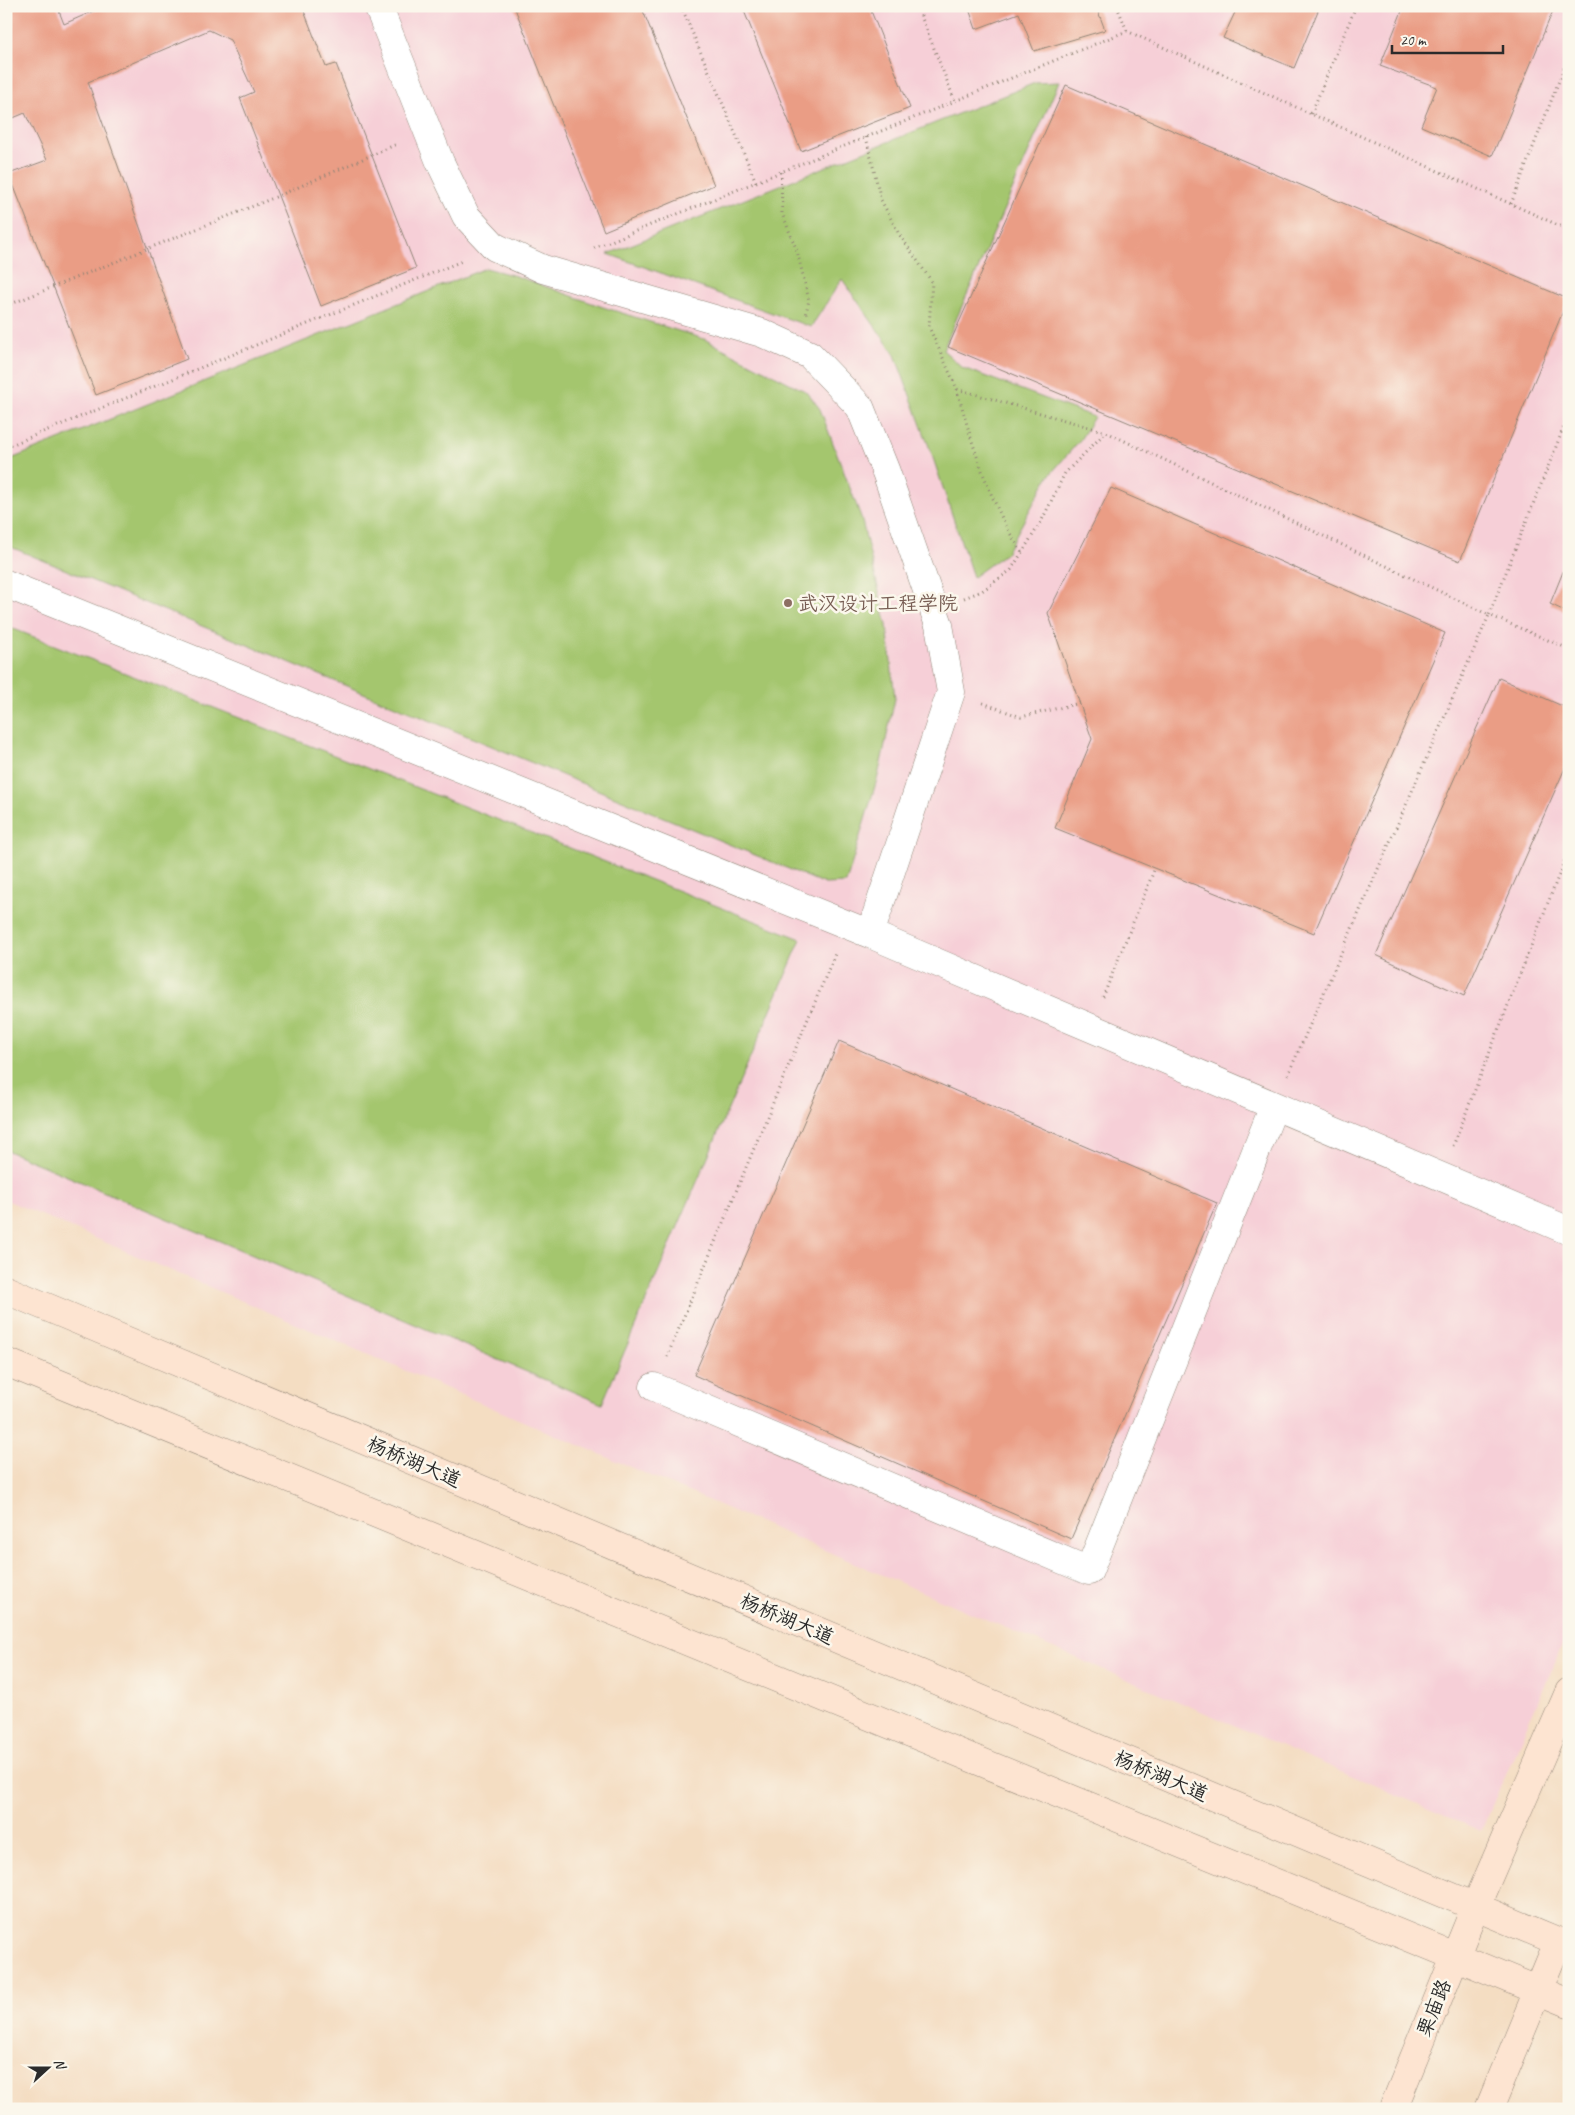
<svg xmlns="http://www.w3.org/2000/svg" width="1575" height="2115" viewBox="0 0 1575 2115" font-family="Caveat,'LXGW WenKai TC',sans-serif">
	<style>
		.built { fill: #f6cfd7 }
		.green { fill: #a4c66e; stroke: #68784c }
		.building { fill: #ea9d85 }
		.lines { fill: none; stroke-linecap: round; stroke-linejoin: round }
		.street-casing { stroke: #908476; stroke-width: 29 }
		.secondary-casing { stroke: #908476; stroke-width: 29 }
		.path { stroke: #908476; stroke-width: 3; stroke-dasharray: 1 4; stroke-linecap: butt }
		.street { stroke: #fff; stroke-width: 28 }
		.secondary { stroke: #fde4d1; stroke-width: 28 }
		.education-dot { fill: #8d6e63; stroke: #fbf7ec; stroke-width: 2 }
		.labels { text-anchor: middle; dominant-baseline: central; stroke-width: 5; stroke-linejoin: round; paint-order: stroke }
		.education-label { font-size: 20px; fill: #785e54; stroke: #fbf7ec; text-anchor: start }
		.street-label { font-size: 20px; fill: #2b2b2b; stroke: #fbf7ec }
	</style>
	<rect width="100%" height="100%" fill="#fbf7ec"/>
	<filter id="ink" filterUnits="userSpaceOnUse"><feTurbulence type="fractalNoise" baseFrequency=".02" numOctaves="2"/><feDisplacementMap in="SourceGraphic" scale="10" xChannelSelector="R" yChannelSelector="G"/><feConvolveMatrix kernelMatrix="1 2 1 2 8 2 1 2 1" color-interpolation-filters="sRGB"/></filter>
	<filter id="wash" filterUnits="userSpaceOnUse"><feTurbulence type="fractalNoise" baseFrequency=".0096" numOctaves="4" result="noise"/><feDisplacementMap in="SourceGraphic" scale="20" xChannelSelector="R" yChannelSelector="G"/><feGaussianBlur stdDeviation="1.12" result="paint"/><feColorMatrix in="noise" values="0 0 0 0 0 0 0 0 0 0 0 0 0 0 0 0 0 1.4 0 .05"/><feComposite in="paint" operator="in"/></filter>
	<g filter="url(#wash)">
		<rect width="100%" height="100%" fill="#f4ddc2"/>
		<path class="built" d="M6 6H1569V1630L1481 1831 6 1200Z"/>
		<path class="green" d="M1059 82 943 350 963 368 1094 417 1080 440 1048 477 1006 553 973 577 931 452 895 355 842 279 811 327 608 254 1035 83Z
			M486 268 516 276 603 307 704 339 807 392 820 409 861 517 887 625 895 699 878 776 846 883 825 884 6 545V461Z
			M6 626 801 939 602 1404 6 1150Z"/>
		<g id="blocks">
			<path class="building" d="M6 6H57L64 24 105 6H302L326 67 336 64 416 268 321 306 240 98 254 92 230 40 209 30 88 82 187 359 96 395 9 174 47 160 25 113 6 121Z
				M514 6H641L714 185 604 231Z
				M742 6H869L910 108 801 151Z
				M968 6H1096L1105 30 1034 51 1019 13 976 29Z
				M1238 6H1320L1294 68 1223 38Z
				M1404 6H1555L1492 156 1421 126 1437 87 1380 66Z
				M1066 85 1568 299 1460 561 948 347Z
				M1111 488 1445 633 1314 933 1055 828 1092 739 1048 613Z
				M1569 557V613L1550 604Z
				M1499 678 1569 709V759L1464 996 1376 955Z
				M839 1041 1217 1203 1071 1539 694 1375Z"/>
		</g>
	</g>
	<g filter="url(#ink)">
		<use href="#blocks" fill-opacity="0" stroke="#908476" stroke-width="1"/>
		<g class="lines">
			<g class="street-casing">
				<path id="street" d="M6 584 870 934 951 692 939 625 886 472 860 407 810 355 762 333 543 269 495 247 466 216 440 162 378 6
					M870 934 1569 1231
					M654 1387 1089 1571 1274 1106"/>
			</g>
			<g class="secondary-casing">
				<path id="secondary" d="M6 1290 1569 1946
					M6 1362 1569 2003
					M1393 2109 1475 1908 1569 1692
					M1489 2109 1558 1942"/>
			</g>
			<path class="path" d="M681 6 756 182
				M917 6 955 101
				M1117 6 1127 31
				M1311 114 1356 6
				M866 137 881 200 899 234 932 282 929 327 957 389 1106 432
				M781 172 782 213 797 251 809 300 805 317
				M1511 204 1569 55
				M594 248 1127 31 1569 230
				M6 297 10 305
				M6 306 278 196 397 144
				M957 389C972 445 990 504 1022 553
				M1569 414 1489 615 1569 649
				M6 447 462 261
				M964 598 982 591 1011 570 1041 522 1065 473 1106 432 1489 615 1288 1075
				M983 703 1021 717 1080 703
				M1103 997 1155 868
				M1453 1146 1569 849
				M667 1357 835 954"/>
			<use href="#street" class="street"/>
			<use href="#secondary" class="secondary"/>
		</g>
	</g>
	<circle class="education-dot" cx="788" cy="603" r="5"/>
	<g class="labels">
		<g class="education-label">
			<text x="798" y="603">武汉设计工程学院</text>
		</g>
		<g class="street-label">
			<text transform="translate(414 1462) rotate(23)">杨桥湖大道</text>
			<text transform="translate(787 1619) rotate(23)">杨桥湖大道</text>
			<text transform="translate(1161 1776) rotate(23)">杨桥湖大道</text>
			<text transform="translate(1434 2008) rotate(-68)">栗庙路</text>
		</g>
	</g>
	<rect width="1575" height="2115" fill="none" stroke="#fbf7ec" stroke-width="25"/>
	<g transform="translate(48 2068) rotate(69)" stroke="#fbf7ec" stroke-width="4" paint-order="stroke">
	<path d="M0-4L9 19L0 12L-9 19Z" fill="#2b2b2b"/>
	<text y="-8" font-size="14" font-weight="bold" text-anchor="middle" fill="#2b2b2b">N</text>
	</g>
	<path d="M1392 45v8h111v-8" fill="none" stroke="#2b2b2b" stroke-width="2.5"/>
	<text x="1400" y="45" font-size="15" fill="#2b2b2b" stroke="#fbf7ec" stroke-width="4" paint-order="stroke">20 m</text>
</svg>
